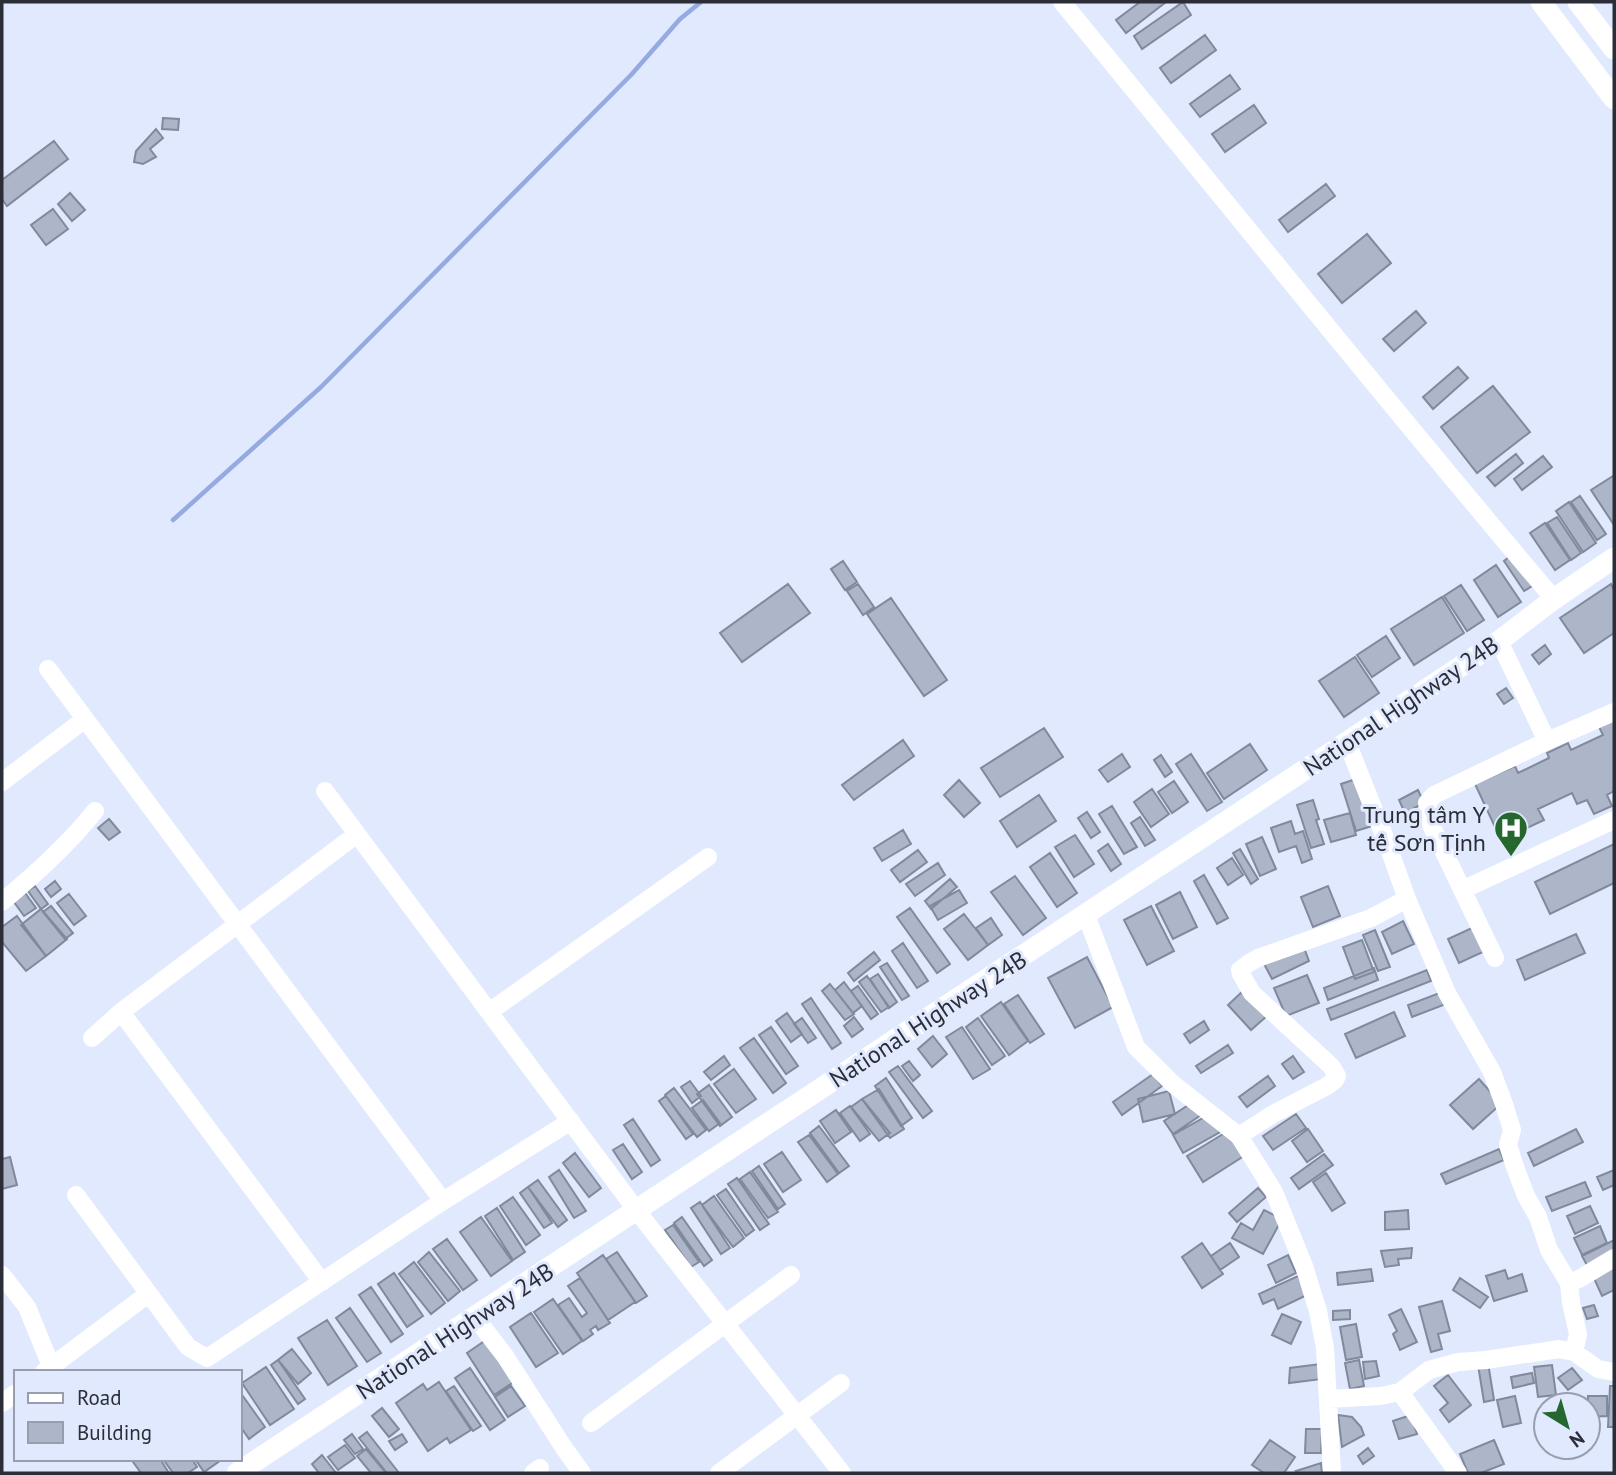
<svg xmlns="http://www.w3.org/2000/svg" width="1616" height="1475" viewBox="0 0 1616 1475" font-family="'PT Sans',sans-serif">
	<style>
		.lines { fill: none; stroke-linecap: round; stroke-linejoin: round }
		.stream { stroke: #94aae0; stroke-width: 4.5 }
		.building { fill: #adb5c9; stroke: #81899c; stroke-width: 2 }
		.minor { stroke: #fff; stroke-width: 18 }
		.major { stroke: #fff; stroke-width: 21 }
		.labels { text-anchor: middle; dominant-baseline: central; stroke-width: 6; stroke-linejoin: round; paint-order: stroke }
		.street-label { font-size: 24px; fill: #2b2e36; stroke: #e0e9fe }
		.poi-label { font-size: 24px; fill: #2b2e36; stroke: #e0e9fe; text-anchor: end }
	</style>
	<rect width="100%" height="100%" fill="#e0e9fe"/>
	<g class="lines">
		<path class="stream" d="M173 520 321 387 631 75 680 19 701 2"/>
	</g>
	<path class="building" d="M1140 2H1166L1126 33 1116 20Z
		M1183 2 1191 15 1142 49 1134 36Z
		M1205 35 1216 50 1171 83 1160 68Z
		M1230 75 1240 89 1200 117 1190 104Z
		M1254 105 1266 123 1225 152 1212 134Z
		M163 118 179 119 178 130 162 129Z
		M156 129 163 138 150 149 156 157 143 164 134 162 136 151Z
		M54 141 68 159 7 206 2 199V180Z
		M1326 184 1335 196 1288 232 1279 220Z
		M70 193 85 210 72 221 58 204Z
		M53 209 68 229 46 245 31 225Z
		M1367 234 1391 263 1342 303 1318 274Z
		M1416 311 1426 323 1394 351 1383 339Z
		M1458 367 1468 378 1433 409 1423 397Z
		M1493 386 1530 432 1477 473 1441 427Z
		M1516 454 1523 463 1495 486 1487 477Z
		M1543 456 1552 467 1522 490 1514 479Z
		M1613 476 1614 477V525L1591 490Z
		M1580 496 1606 534 1597 540 1571 502Z
		M1569 502 1596 543 1583 552 1556 511Z
		M1557 517 1581 553 1571 560 1547 523Z
		M1545 523 1570 560 1555 570 1530 533Z
		M1513 554 1534 585 1524 591 1504 561Z
		M843 561 857 582 845 590 831 569Z
		M1496 565 1521 602 1498 617 1474 580Z
		M788 584 810 613 742 662 720 633Z
		M858 584 874 607 863 615 847 591Z
		M1611 584 1614 590V633L1584 653 1560 618Z
		M1461 585 1484 620 1467 631 1444 596Z
		M1442 597 1464 633 1414 665 1391 629Z
		M891 598 947 680 924 696 867 614Z
		M1386 636 1400 658 1372 677 1357 655Z
		M1545 645 1551 654 1539 664 1532 655Z
		M1355 657 1379 693 1344 717 1319 681Z
		M1506 688 1513 698 1504 704 1497 694Z
		M1614 720V791L1607 795 1612 806 1594 814 1587 800 1577 804 1572 793 1538 809 1544 820 1501 840 1475 784 1515 766 1518 773 1549 758 1547 753 1568 743 1571 750 1603 735 1599 727Z
		M1044 728 1063 757 1000 797 981 768Z
		M903 740 914 756 854 800 842 785Z
		M1250 744 1267 770 1224 799 1207 773Z
		M1122 754 1130 767 1108 782 1099 770Z
		M1191 754 1222 802 1207 811 1176 764Z
		M1161 755 1172 772 1165 777 1154 760Z
		M1359 778 1375 825 1356 831 1341 784Z
		M959 780 980 803 964 817 944 795Z
		M1174 781 1188 802 1172 813 1158 792Z
		M1152 789 1169 814 1151 827 1134 802Z
		M1418 790 1424 803 1405 813 1399 800Z
		M1039 795 1056 821 1017 847 1000 821Z
		M1313 800 1319 819 1316 820 1324 844 1311 848 1297 805Z
		M1112 806 1137 847 1124 854 1099 814Z
		M1087 812 1100 832 1091 838 1078 818Z
		M1350 813 1356 835 1331 842 1324 820Z
		M1140 817 1155 840 1145 846 1131 823Z
		M109 819 120 832 109 840 98 828Z
		M1291 821 1295 834 1303 831 1312 859 1302 863 1296 846 1279 852 1271 828Z
		M903 830 911 844 882 861 874 848Z
		M1075 835 1094 864 1074 877 1055 847Z
		M1262 837 1276 869 1260 876 1246 844Z
		M1108 844 1121 864 1111 871 1098 851Z
		M1614 844V883L1550 914 1535 882Z
		M1240 849 1258 879 1251 884 1233 853Z
		M918 850 927 862 900 882 891 870Z
		M1050 853 1077 893 1057 907 1030 867Z
		M1232 858 1243 875 1228 885 1217 868Z
		M938 863 945 875 915 896 906 884Z
		M1204 875 1228 918 1217 924 1194 881Z
		M1015 876 1046 918 1023 935 991 892Z
		M950 879 957 887 931 909 925 901Z
		M55 881 61 889 51 897 45 889Z
		M35 886 48 904 41 909 28 891Z
		M1328 886 1340 916 1313 927 1301 897Z
		M23 890 36 908 24 916 11 898Z
		M959 890 967 903 938 920 930 906Z
		M1180 892 1197 927 1173 939 1156 905Z
		M69 894 86 916 74 925 57 903Z
		M51 906 73 933 65 939 43 912Z
		M1151 906 1174 951 1147 965 1124 920Z
		M910 908 950 964 937 973 897 917Z
		M41 909 67 939 46 956 21 925Z
		M964 914 988 945 968 960 944 929Z
		M17 916 46 956 26 971 2 942V927Z
		M991 918 1002 935 988 945 976 928Z
		M1403 921 1414 944 1392 954 1382 932Z
		M1474 927 1485 951 1459 963 1448 939Z
		M1375 930 1390 967 1378 971 1363 935Z
		M1576 934 1585 953 1525 980 1517 960Z
		M1362 940 1374 972 1355 979 1343 947Z
		M903 943 928 981 917 988 892 951Z
		M1303 945 1309 961 1272 979 1263 962Z
		M874 952 880 960 854 981 848 973Z
		M1087 957 1113 1007 1075 1028 1048 978Z
		M887 963 909 996 902 1000 880 967Z
		M1374 968 1378 980 1328 1000 1324 988Z
		M1427 970 1431 981 1331 1020 1327 1009Z
		M878 974 897 1002 889 1008 870 979Z
		M1307 975 1319 1003 1286 1016 1274 988Z
		M867 976 889 1007 881 1012 859 982Z
		M844 982 862 1006 853 1013 835 990Z
		M830 984 854 1014 845 1020 822 991Z
		M858 986 878 1014 871 1019 851 991Z
		M1244 990 1268 1015 1251 1030 1228 1005Z
		M1442 992 1446 1004 1412 1017 1408 1005Z
		M1018 995 1044 1034 1030 1043 1004 1004Z
		M811 998 841 1043 832 1049 802 1004Z
		M1001 1002 1028 1041 1009 1055 981 1016Z
		M1394 1012 1405 1036 1356 1058 1345 1034Z
		M787 1013 802 1034 791 1042 776 1021Z
		M854 1017 863 1029 852 1037 844 1026Z
		M802 1018 816 1038 808 1043 794 1024Z
		M978 1018 1005 1056 992 1065 966 1027Z
		M1204 1021 1209 1030 1190 1043 1184 1034Z
		M771 1027 798 1066 786 1074 759 1035Z
		M962 1027 990 1069 973 1079 946 1037Z
		M933 1036 947 1054 932 1067 918 1049Z
		M754 1038 786 1083 773 1093 740 1048Z
		M1228 1045 1233 1053 1201 1073 1196 1066Z
		M724 1056 730 1065 711 1080 704 1072Z
		M1293 1056 1304 1072 1293 1079 1282 1064Z
		M909 1061 920 1075 913 1081 902 1066Z
		M898 1066 932 1111 923 1118 889 1072Z
		M734 1069 756 1099 736 1113 714 1084Z
		M1153 1074 1162 1086 1122 1115 1113 1102Z
		M1268 1076 1275 1086 1247 1107 1239 1097Z
		M886 1078 912 1118 901 1126 875 1086Z
		M1479 1079 1501 1104 1473 1129 1450 1105Z
		M690 1081 701 1096 692 1103 681 1087Z
		M709 1085 732 1117 720 1126 697 1094Z
		M674 1088 706 1130 697 1137 665 1095Z
		M879 1089 904 1129 890 1138 862 1099Z
		M1169 1091 1175 1114 1143 1122 1138 1099Z
		M666 1096 693 1134 686 1139 659 1101Z
		M862 1099 890 1133 879 1141 851 1107Z
		M703 1100 720 1123 709 1131 692 1108Z
		M1193 1102 1201 1115 1173 1134 1164 1121Z
		M850 1106 870 1134 860 1141 840 1113Z
		M836 1110 851 1132 835 1143 820 1121Z
		M1210 1114 1220 1132 1183 1153 1173 1135Z
		M1296 1114 1306 1128 1273 1150 1263 1136Z
		M633 1119 660 1160 651 1166 624 1125Z
		M819 1126 849 1166 839 1173 810 1133Z
		M1308 1129 1323 1151 1307 1162 1292 1141Z
		M1576 1129 1583 1142 1534 1166 1528 1153Z
		M1228 1131 1244 1156 1203 1182 1187 1156Z
		M809 1135 838 1174 827 1182 798 1142Z
		M623 1144 642 1172 632 1179 613 1150Z
		M1499 1149 1504 1160 1446 1184 1441 1174Z
		M782 1152 801 1180 783 1192 764 1164Z
		M575 1153 601 1188 589 1197 563 1163Z
		M1324 1154 1333 1165 1299 1189 1291 1178Z
		M10 1157 17 1185 2 1189V1159Z
		M759 1166 785 1204 778 1209 752 1171Z
		M559 1170 586 1211 574 1218 549 1177Z
		M1614 1170V1185L1603 1190 1597 1177Z
		M750 1172 778 1212 768 1218 740 1179Z
		M1326 1173 1345 1203 1332 1211 1313 1182Z
		M737 1178 769 1224 760 1230 728 1184Z
		M538 1180 567 1220 558 1227 528 1187Z
		M1585 1182 1591 1196 1552 1211 1546 1197Z
		M528 1187 552 1223 544 1228 520 1193Z
		M1258 1188 1266 1197 1237 1222 1229 1213Z
		M726 1189 754 1230 746 1236 717 1195Z
		M714 1196 744 1238 733 1247 702 1205Z
		M513 1197 540 1235 526 1245 500 1206Z
		M700 1202 730 1248 721 1254 691 1208Z
		M1590 1206 1598 1223 1575 1234 1567 1216Z
		M497 1208 525 1252 513 1260 485 1216Z
		M1264 1210 1282 1219 1263 1254 1232 1238 1241 1223 1253 1230Z
		M1408 1210 1409 1229 1385 1230V1212Z
		M481 1217 512 1261 491 1276 460 1232Z
		M682 1217 712 1260 704 1266 674 1223Z
		M673 1225 699 1262 691 1267 665 1230Z
		M1600 1226 1607 1243 1582 1255 1574 1238Z
		M447 1239 477 1280 463 1290 433 1249Z
		M1614 1240V1256L1589 1269 1582 1256Z
		M1202 1243 1223 1274 1202 1288 1182 1257Z
		M1230 1243 1239 1257 1220 1270 1211 1256Z
		M1412 1248 1411 1258 1398 1259 1399 1265 1385 1267 1381 1251Z
		M429 1252 460 1291 448 1301 418 1262Z
		M617 1252 647 1296 636 1303 606 1259Z
		M603 1255 635 1302 608 1320 577 1273Z
		M1288 1255 1296 1273 1276 1283 1268 1265Z
		M414 1262 445 1303 431 1314 399 1274Z
		M1614 1263V1290L1602 1296 1592 1274Z
		M1371 1269 1373 1281 1338 1285 1337 1273Z
		M1505 1270 1508 1279 1522 1274 1527 1291 1494 1301 1486 1276Z
		M394 1273 423 1316 407 1327 378 1284Z
		M1298 1276 1307 1295 1278 1309 1274 1299 1263 1304 1259 1294Z
		M580 1278 610 1323 598 1330 596 1326 590 1330 593 1334 583 1341 558 1305 569 1298 582 1317 587 1313 568 1286Z
		M1460 1278 1488 1297 1480 1308 1453 1290Z
		M371 1287 403 1334 391 1342 359 1295Z
		M553 1299 582 1341 563 1354 534 1312Z
		M1442 1301 1450 1331 1438 1334 1442 1349 1431 1352 1419 1307Z
		M1594 1305 1598 1316 1587 1319 1583 1308Z
		M350 1308 381 1353 367 1362 336 1318Z
		M1401 1309 1417 1342 1400 1350 1393 1334 1397 1331 1389 1315Z
		M1350 1310V1319L1333 1320V1311Z
		M531 1313 558 1353 536 1367 510 1327Z
		M1282 1314 1301 1322 1291 1344 1272 1335Z
		M327 1320 357 1366 328 1385 298 1338Z
		M1356 1324 1362 1357 1346 1360 1340 1327Z
		M489 1338 517 1380 494 1395 467 1353Z
		M292 1349 311 1373 298 1384 278 1360Z
		M278 1360 305 1399 298 1404 271 1365Z
		M1359 1360 1364 1386 1350 1389 1345 1363Z
		M1376 1361 1379 1376 1365 1379 1363 1362Z
		M1488 1363 1494 1400 1484 1402 1478 1365Z
		M1320 1364 1322 1379 1289 1383 1290 1368Z
		M1552 1365 1556 1395 1538 1397 1534 1367Z
		M266 1367 294 1409 270 1425 242 1383Z
		M470 1368 505 1420 490 1430 455 1378Z
		M1572 1368 1582 1380 1568 1390 1558 1378Z
		M1532 1373 1534 1383 1513 1388 1511 1377Z
		M1448 1375 1471 1405 1449 1422 1440 1410 1448 1403 1434 1386Z
		M439 1382 471 1430 450 1443 447 1438 428 1451 396 1403 423 1384 427 1390Z
		M454 1386 481 1426 473 1431 446 1391Z
		M511 1386 525 1406 508 1417 495 1397Z
		M1610 1386H1614V1427H1608Z
		M240 1392 265 1427 249 1439 240 1426Z
		M1515 1396 1521 1423 1503 1427 1497 1400Z
		M1588 1396H1607V1416L1588 1417Z
		M382 1408 399 1429 389 1437 372 1416Z
		M1338 1415 1352 1417 1361 1427 1364 1435 1342 1447Z
		M1411 1415 1417 1434 1399 1439 1393 1421Z
		M1306 1429H1322L1321 1453H1305Z
		M367 1432 399 1473H387L359 1438Z
		M352 1434 363 1449 355 1454 344 1440Z
		M402 1434 407 1442 395 1450 389 1441Z
		M1270 1440 1295 1457 1284 1473H1264L1252 1465Z
		M1494 1440 1504 1464 1481 1473H1468L1460 1454Z
		M345 1445 355 1458 338 1470 328 1457Z
		M1368 1448 1374 1456 1363 1464 1358 1456Z
		M366 1449 386 1473H371L357 1456Z
		M322 1455 336 1473H319L312 1464Z
		M131 1459H160L169 1473H141Z
		M163 1459H192L197 1467 188 1473H173Z
		M195 1459H220L221 1460 204 1472Z
		M1321 1463 1322 1473H1298L1296 1471Z"/>
	<g class="lines">
		<path class="minor" d="M1062 2C1226 201 1387 403 1554 599
			M1499 641 1547 741
			M48 669 443 1201
			M1347 742 1387 843 1407 899 1447 993 1492 1072 1504 1104 1512 1130 1508 1145 1515 1167 1526 1196 1538 1217 1549 1250 1569 1283 1571 1303 1578 1334 1574 1352
			M2 782 85 719
			M325 791 637 1211 842 1473
			M1462 890 1614 820
			M2 902C35 874 68 845 95 811
			M1086 915 1136 1047 1173 1084 1239 1136 1274 1192 1304 1266 1318 1311 1325 1348 1332 1473
			M1495 958 1431 825 1427 803 1434 795 1547 741 1614 712
			M121 1012 322 1282
			M489 1012 708 857
			M92 1038 121 1012 357 834
			M1239 1136 1273 1114 1327 1086 1335 1080 1337 1076 1331 1066 1252 993 1241 974 1240 970 1249 963 1258 958 1371 918 1407 899
			M76 1195 188 1347 207 1358 443 1201 571 1121
			M2 1275 27 1307 51 1366 56 1372
			M1569 1283 1579 1279 1614 1258
			M475 1317 505 1356 564 1448 582 1473
			M44 1372 148 1294
			M1400 1392 1458 1473
			M1329 1399 1380 1396 1400 1392 1429 1370 1458 1362 1486 1360 1559 1349 1574 1352 1598 1369 1614 1372
			M2 1403 16 1393
			M591 1423 791 1275
			M533 1473 540 1468
			M719 1473 841 1383"/>
		<path class="major" d="M1541 2 1614 99
			M1578 2 1614 49
			M237 1473 1347 742 1499 641 1554 599 1614 558"/>
	</g>
	<defs>
		<g id="hospital-pin" transform="scale(1.75)"><path d="M0 17L-7.5 6A9.5 9.5 0 1 1 7.5 6Z" fill="#26662f" stroke="#e0e9fe"/><path d="M-5-5h3v3.5h4V-5h3V5h-3V1.5h-4V5h-3Z" fill="#fff"/></g>
	</defs>
	<g fill-rule="evenodd">
		<use href="#hospital-pin" x="1511" y="828"/>
	</g>
	<g class="labels">
		<g class="street-label">
			<text transform="translate(1401 706) rotate(-34)">National Highway 24B</text>
			<text transform="translate(928 1019) rotate(-33)">National Highway 24B</text>
			<text transform="translate(455 1331) rotate(-33)">National Highway 24B</text>
		</g>
		<g class="poi-label">
			<text x="1486" y="814">Trung tâm Y<tspan x="1486" dy="28">tế Sơn Tịnh</tspan></text>
		</g>
	</g>
	<rect width="1616" height="1475" fill="none" stroke="#2b2e36" stroke-width="7"/>
	<rect x="14" y="1370" width="228" height="91" fill="#e0e9fe" stroke="#989eae" stroke-width="2"/>
	<rect x="28" y="1393" width="35" height="10" fill="#ffffff" stroke="#989eae" stroke-width="2"/>
	<text x="77" y="1405" font-size="21" fill="#2b2e36">Road</text>
	<rect x="28" y="1422" width="35" height="21" fill="#adb5c9" stroke="#989eae" stroke-width="2"/>
	<text x="77" y="1440" font-size="21" fill="#2b2e36">Building</text>
	<g transform="translate(1567 1426) rotate(143)"><circle r="33" fill="#e0e9fe" stroke="#989eae" stroke-width="2"/>
	<path d="M0-5L12 26L0 18L-12 26Z" fill="#26662f"/>
	<text y="-10" font-size="19" font-weight="bold" text-anchor="middle" fill="#2b2e36">N</text>
	</g>
</svg>
